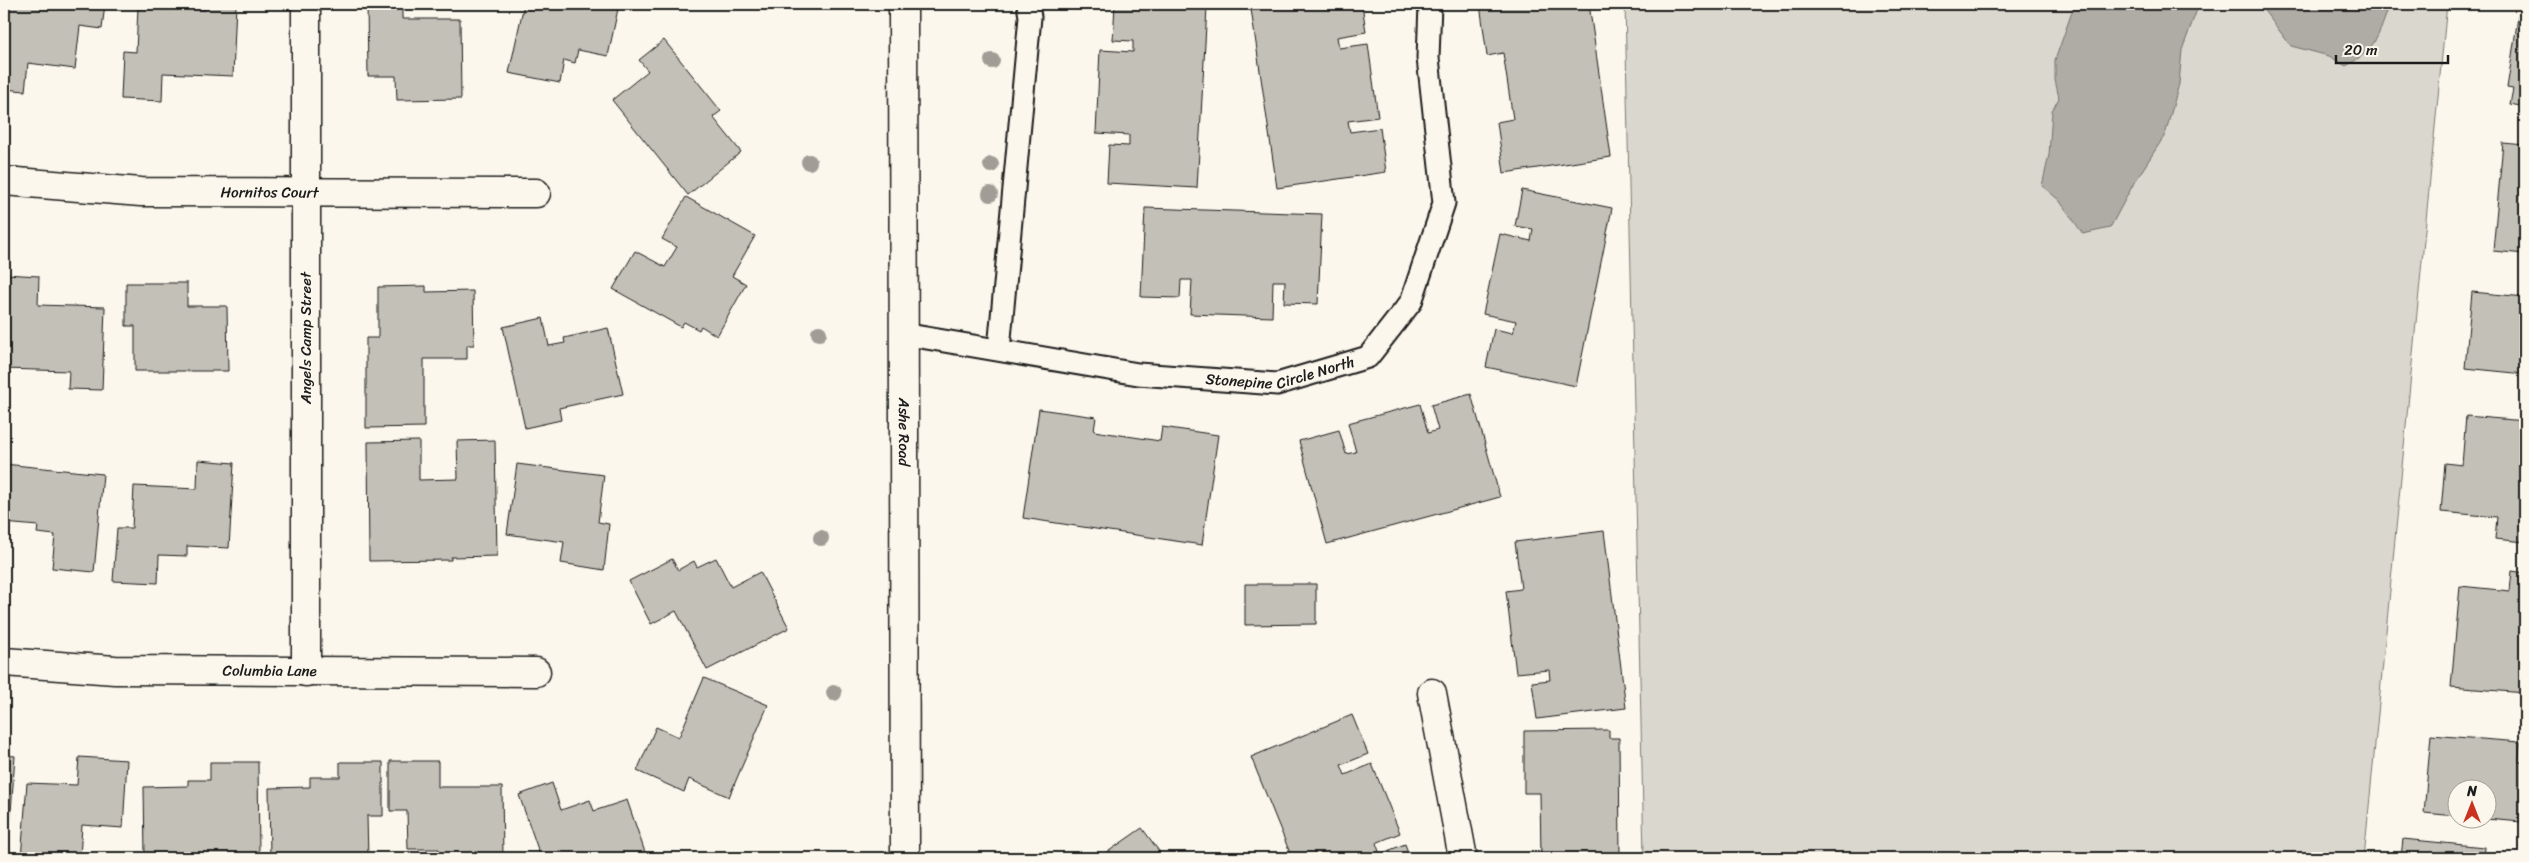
<svg xmlns="http://www.w3.org/2000/svg" width="2529" height="862" viewBox="0 0 2529 862" font-family="Sriracha,sans-serif">
	<style>
		.green { fill: #dad7ce; stroke: #7b7a75 }
		.water { fill: #afaca5; stroke: #74726e }
		.building { fill: #c3c0b8; stroke: #1c1c1c }
		.lines { fill: none; stroke-linecap: round; stroke-linejoin: round }
		.lane-casing { stroke: #1c1c1c; stroke-width: 25 }
		.street-casing { stroke: #1c1c1c; stroke-width: 31 }
		.secondary-casing { stroke: #1c1c1c; stroke-width: 31 }
		.lane { stroke: #fbf7ec; stroke-width: 21 }
		.street { stroke: #fbf7ec; stroke-width: 28 }
		.secondary { stroke: #fbf7ec; stroke-width: 28 }
		.tree { fill: #a09d97 }
		.labels { text-anchor: middle; dominant-baseline: central; stroke-width: 4.5; stroke-linejoin: round; paint-order: stroke }
		.street-label { font-size: 15px; fill: #1c1c1c; stroke: #fbf7ec }
	</style>
	<rect width="100%" height="100%" fill="#fbf7ec"/>
	<filter id="ink" filterUnits="userSpaceOnUse"><feTurbulence type="fractalNoise" baseFrequency=".02" numOctaves="2"/><feDisplacementMap in="SourceGraphic" scale="10" xChannelSelector="R" yChannelSelector="G"/><feConvolveMatrix kernelMatrix="1 2 1 2 8 2 1 2 1" color-interpolation-filters="sRGB"/></filter>
	<g filter="url(#ink)">
		<path class="green" d="M1625 4H2447L2364 858H1644Z"/>
		<path class="water" d="M2071 4H2199L2182 50 2179 84 2165 135 2134 183 2110 228 2083 234 2059 200 2042 186 2049 155 2052 111 2059 98 2055 80V60L2073 9Z
			M2259 4H2390C2378 36 2377 49 2346 66L2329 56 2291 46Z"/>
		<path class="building" d="M4 4H105L102 29 80 26 75 69 28 63 25 91 4 89Z
			M205 4H236L233 76 163 73 162 101 121 99 123 51 136 52 138 7 205 10Z
			M367 4H402V19H460L461 99 397 100 396 76H368Z
			M524 4H619L608 56 578 50 575 63 564 60 560 83 509 73Z
			M1115 4 1207 7 1197 188 1107 183 1109 145 1129 146V135L1096 133 1100 50 1133 52V41L1113 40Z
			M1288 4H1362L1366 32 1337 37 1339 48 1368 44 1378 117 1348 121 1350 132 1380 128 1386 172 1277 188 1251 9Z
			M1480 4H1589L1611 157 1504 173 1497 122 1513 119 1503 53 1487 56Z
			M2520 4H2525V107L2510 104 2513 89 2507 88Z
			M664 40 721 111 713 117 741 152 688 195 612 100 648 71 639 60Z
			M2503 143 2525 145V254L2493 251Z
			M1522 190 1612 208 1576 386 1486 367 1494 329 1513 333 1516 321 1483 314 1500 234 1531 241 1533 229 1515 226Z
			M686 197 755 236 732 276 746 284 717 336 701 326 699 330 684 322 681 327 613 289 635 251 665 267 677 247 662 239Z
			M1145 208 1322 214 1318 304 1284 303 1285 281H1273L1272 317 1190 314 1192 280H1181L1180 298 1141 297Z
			M4 274 39 276 38 305 105 307 102 390 68 389 69 371 4 369Z
			M126 283H187V306H227L228 371H135V326H126Z
			M426 286V292L473 291 474 345H467V359H424V427L366 428V338H378V287Z
			M2472 292 2525 297V374L2465 368Z
			M543 318 549 346 565 343 564 338 608 328 623 394 559 408 561 420 525 428 503 327Z
			M1471 394 1500 497 1327 544 1299 441 1339 430 1346 454 1356 452 1348 423 1420 404 1428 433 1438 430 1431 405Z
			M1039 409 1096 417 1094 431 1160 441 1162 427 1218 435 1202 545 1023 518Z
			M2466 416 2525 421V542L2495 539 2497 517 2441 512 2445 463 2462 465Z
			M495 440 497 556 451 557V560L369 561 368 442 419 441V480L458 479 457 441Z
			M198 460 234 463 229 548 187 546V556L159 555 158 583 113 581 117 528H132L134 486 197 489Z
			M4 464 103 474 94 572 52 568 55 535 37 533 38 526 4 523Z
			M517 464 604 475 598 522 609 524 604 570 561 563 564 542 507 534Z
			M1604 531 1626 708 1537 719 1532 682 1550 680 1549 670 1516 673 1506 591 1521 589 1515 542Z
			M716 558 731 587 760 572 789 628 707 670 676 611 651 624 629 581 672 559 678 570 694 561 697 567Z
			M2512 571 2525 573V693L2451 687 2460 586 2510 591Z
			M1245 584H1316V624L1245 625Z
			M704 678 768 705 729 797 689 779 684 792 637 771 656 727 679 737Z
			M1352 715 1368 754 1341 765 1345 775 1372 764 1400 833 1376 843 1380 854 1405 844 1410 858H1292L1251 757Z
			M1609 730V738H1619L1620 858H1541L1540 793H1524V731Z
			M2431 735 2520 742 2519 762H2525L2522 822 2486 819V790H2456V816L2424 813Z
			M4 755 15 756 8 855H4Z
			M79 757 127 760 123 828 82 825 80 858H21L27 783 77 785Z
			M390 761H438V787H502L503 858H439V849H408L407 811H390Z
			M210 762H258L259 856 145 857 144 787 188 786V780H210Z
			M340 762H383V816H367L368 858H270L269 788 310 787V777H340Z
			M552 783 561 810 590 800 594 811 627 800 647 858H541L519 795Z
			M1142 828 1164 858H1099Z
			M2403 839 2484 847 2483 858H2401Z"/>
		<g class="lines">
			<g class="lane-casing">
				<g id="lane">
					<path id="s1" d="M903 334 1138 374 1277 384 1368 357 1411 302 1444 203 1428 58 1430 4"/>
					<path d="M999 349 1030 17 1028 4"/>
				</g>
			</g>
			<g class="street-casing">
				<g id="street">
					<path d="M306 4V672"/>
					<path id="s2" d="M4 181 141 192 536 193"/>
					<path id="s3" d="M4 662 115 670 536 672"/>
					<path d="M1432 693 1463 858"/>
				</g>
			</g>
			<g class="secondary-casing">
				<g id="secondary">
					<path id="s4" d="M903 4 905 858"/>
				</g>
			</g>
			<use href="#lane" class="lane"/>
			<use href="#street" class="street"/>
			<use href="#secondary" class="secondary"/>
		</g>
		<g class="tree">
			<circle cx="992" cy="61" r="8"/>
			<circle cx="809" cy="162" r="8"/>
			<circle cx="991" cy="165" r="8"/>
			<circle cx="990" cy="194" r="8"/>
			<circle cx="819" cy="333" r="8"/>
			<circle cx="821" cy="538" r="8"/>
			<circle cx="834" cy="693" r="8"/>
		</g>
	</g>
	<g class="labels">
		<g class="street-label">
			<text stroke="none"><textPath href="#s2" startOffset="266">Hornitos Court</textPath></text>
			<text transform="translate(306 338) rotate(-90)">Angels Camp Street</text>
			<text stroke="none"><textPath href="#s1" startOffset="382">Stonepine Circle North</textPath></text>
			<text stroke="none"><textPath href="#s4" startOffset="428">Ashe Road</textPath></text>
			<text stroke="none"><textPath href="#s3" startOffset="266">Columbia Lane</textPath></text>
		</g>
	</g>
	<rect width="2529" height="862" fill="none" stroke="#fbf7ec" stroke-width="20"/>
	<rect x="10" y="10" width="2509" height="842" fill="none" stroke="#1c1c1c" stroke-width="2" filter="url(#ink)"/>
	<g transform="translate(2472 804)"><circle r="24" fill="#fbf7ec" stroke="#a29f99"/>
	<path d="M0-4L9 19L0 12L-9 19Z" fill="#c8321e"/>
	<text y="-8" font-size="14" font-weight="bold" text-anchor="middle" fill="#1c1c1c">N</text>
	</g>
	<path d="M2336 55v8h112v-8" fill="none" stroke="#1c1c1c" stroke-width="2.5"/>
	<text x="2344" y="55" font-size="15" fill="#1c1c1c" stroke="#fbf7ec" stroke-width="4" paint-order="stroke">20 m</text>
</svg>
